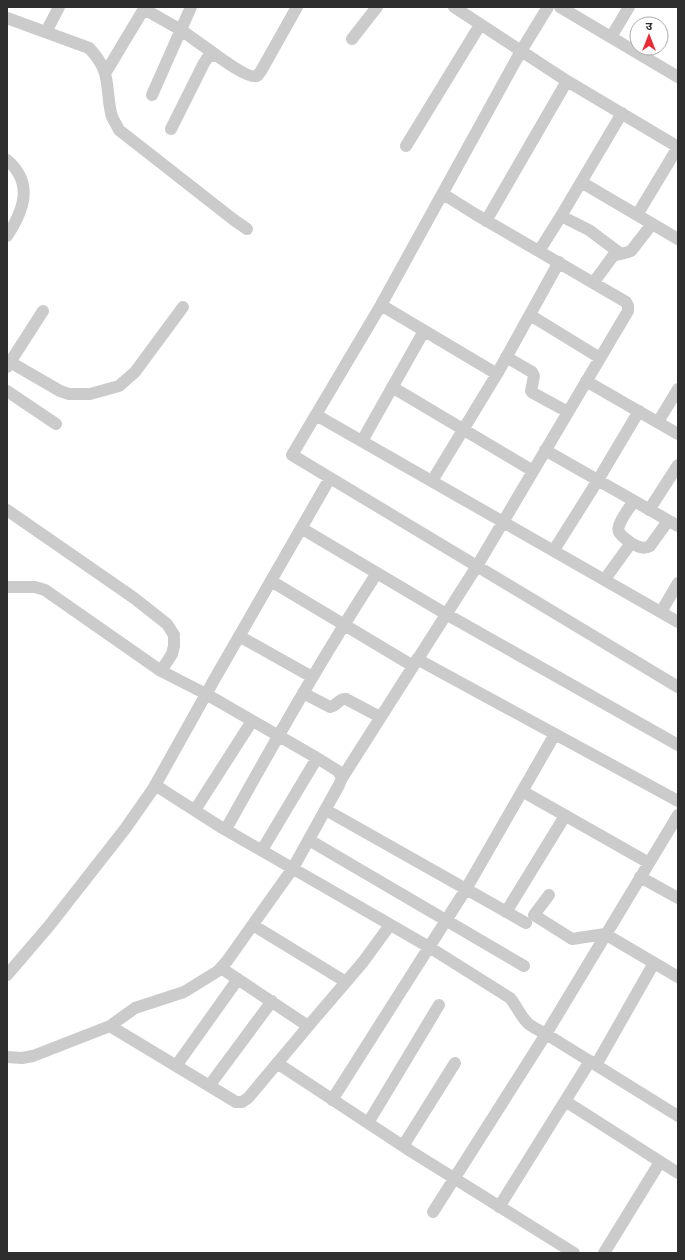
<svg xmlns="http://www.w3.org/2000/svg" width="685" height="1260" viewBox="0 0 685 1260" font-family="Barlow,'Noto Sans Devanagari',sans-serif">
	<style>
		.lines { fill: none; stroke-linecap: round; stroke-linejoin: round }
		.minor { stroke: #cbcbcb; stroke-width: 12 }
	</style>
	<rect width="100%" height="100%" fill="#fff"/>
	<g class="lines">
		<path class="minor" d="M454 7 567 81 678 147
			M548 7 521 51 381 305 292 455 678 687
			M560 7 678 77
			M144 9 181 30 216 55
			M7 18 89 48C112 72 105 85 111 113 112 119 117 125 119 130L234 220 247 229
			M46 32 59 7
			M611 37 629 7
			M352 39 377 7
			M106 72 145 7
			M152 95 191 7
			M171 129 204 63 208 57 216 55C223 60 249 79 257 76 257 76 261 71 261 71L297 7
			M406 146 480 25
			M7 160C34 183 24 210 7 236
			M581 182 678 239
			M637 215 678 147
			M561 216 589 230 621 254
			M486 221 567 81
			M539 251 561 216 622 113
			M594 282 613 256C619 253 625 254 631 251L652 224
			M381 305 497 374
			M530 315 600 358
			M506 357 532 372 534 376 531 391 533 393 568 412
			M10 362 60 391 69 394H90L119 386 135 372 183 307
			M7 367 43 311
			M586 381 678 434
			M392 387 533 471
			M7 391 56 424
			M316 415 678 622
			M658 422 678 389
			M362 441 424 331
			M545 450 678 526
			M432 481 497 374 559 262
			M7 510 134 598 167 624 174 635V646L172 654 161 671
			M649 510 678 465
			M301 528 446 614 678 745
			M631 543C637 546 643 550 650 546L668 521
			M554 550 598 480 639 411
			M605 579 631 543C627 540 621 536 619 532 615 526 630 507 634 501
			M271 581 413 666
			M7 587H35L45 590 161 671 206 694 317 758 338 771 342 778 339 785 293 868 227 961 218 971 184 992 135 1008 110 1026 33 1056 22 1058 7 1057
			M661 612 678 583
			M239 636 312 677
			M417 659 678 801
			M303 693 330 707C337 706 339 698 346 699L380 717
			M342 778 477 566 628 311V306L626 302 475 214 443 194
			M155 785 219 826 429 947 510 998C516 1005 519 1013 525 1020 530 1027 539 1030 546 1034L678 1116
			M522 791 649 863
			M195 810 252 721
			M326 810 526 923
			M226 829C274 743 323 656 377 573
			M309 840 524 966
			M262 850 317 758
			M640 877 678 898
			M549 895 534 915 572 939 605 934 678 977
			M506 912 565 816
			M253 925 346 982
			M221 968 308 1026
			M7 975 49 926 125 829 153 789 214 680 330 478
			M110 1026 236 1102H242L248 1098 316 1017 363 962 390 925
			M277 1063 412 1152 574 1253
			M596 1065 654 963
			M176 1066 238 979
			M209 1086 272 1001
			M332 1100 466 889 555 734
			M565 1101 678 1173
			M368 1123 439 1005
			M403 1146 455 1063
			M499 1207 590 1061
			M433 1212 546 1034 678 815
			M604 1253 660 1162"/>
	</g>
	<rect width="685" height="1260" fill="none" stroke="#2e2e2e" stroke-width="16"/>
	<g transform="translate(649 36)"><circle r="19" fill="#ffffff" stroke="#ababab"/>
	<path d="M0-3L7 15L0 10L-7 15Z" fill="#ea2b35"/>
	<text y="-6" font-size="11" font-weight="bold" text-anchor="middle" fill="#2e2e2e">उ</text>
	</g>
</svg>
